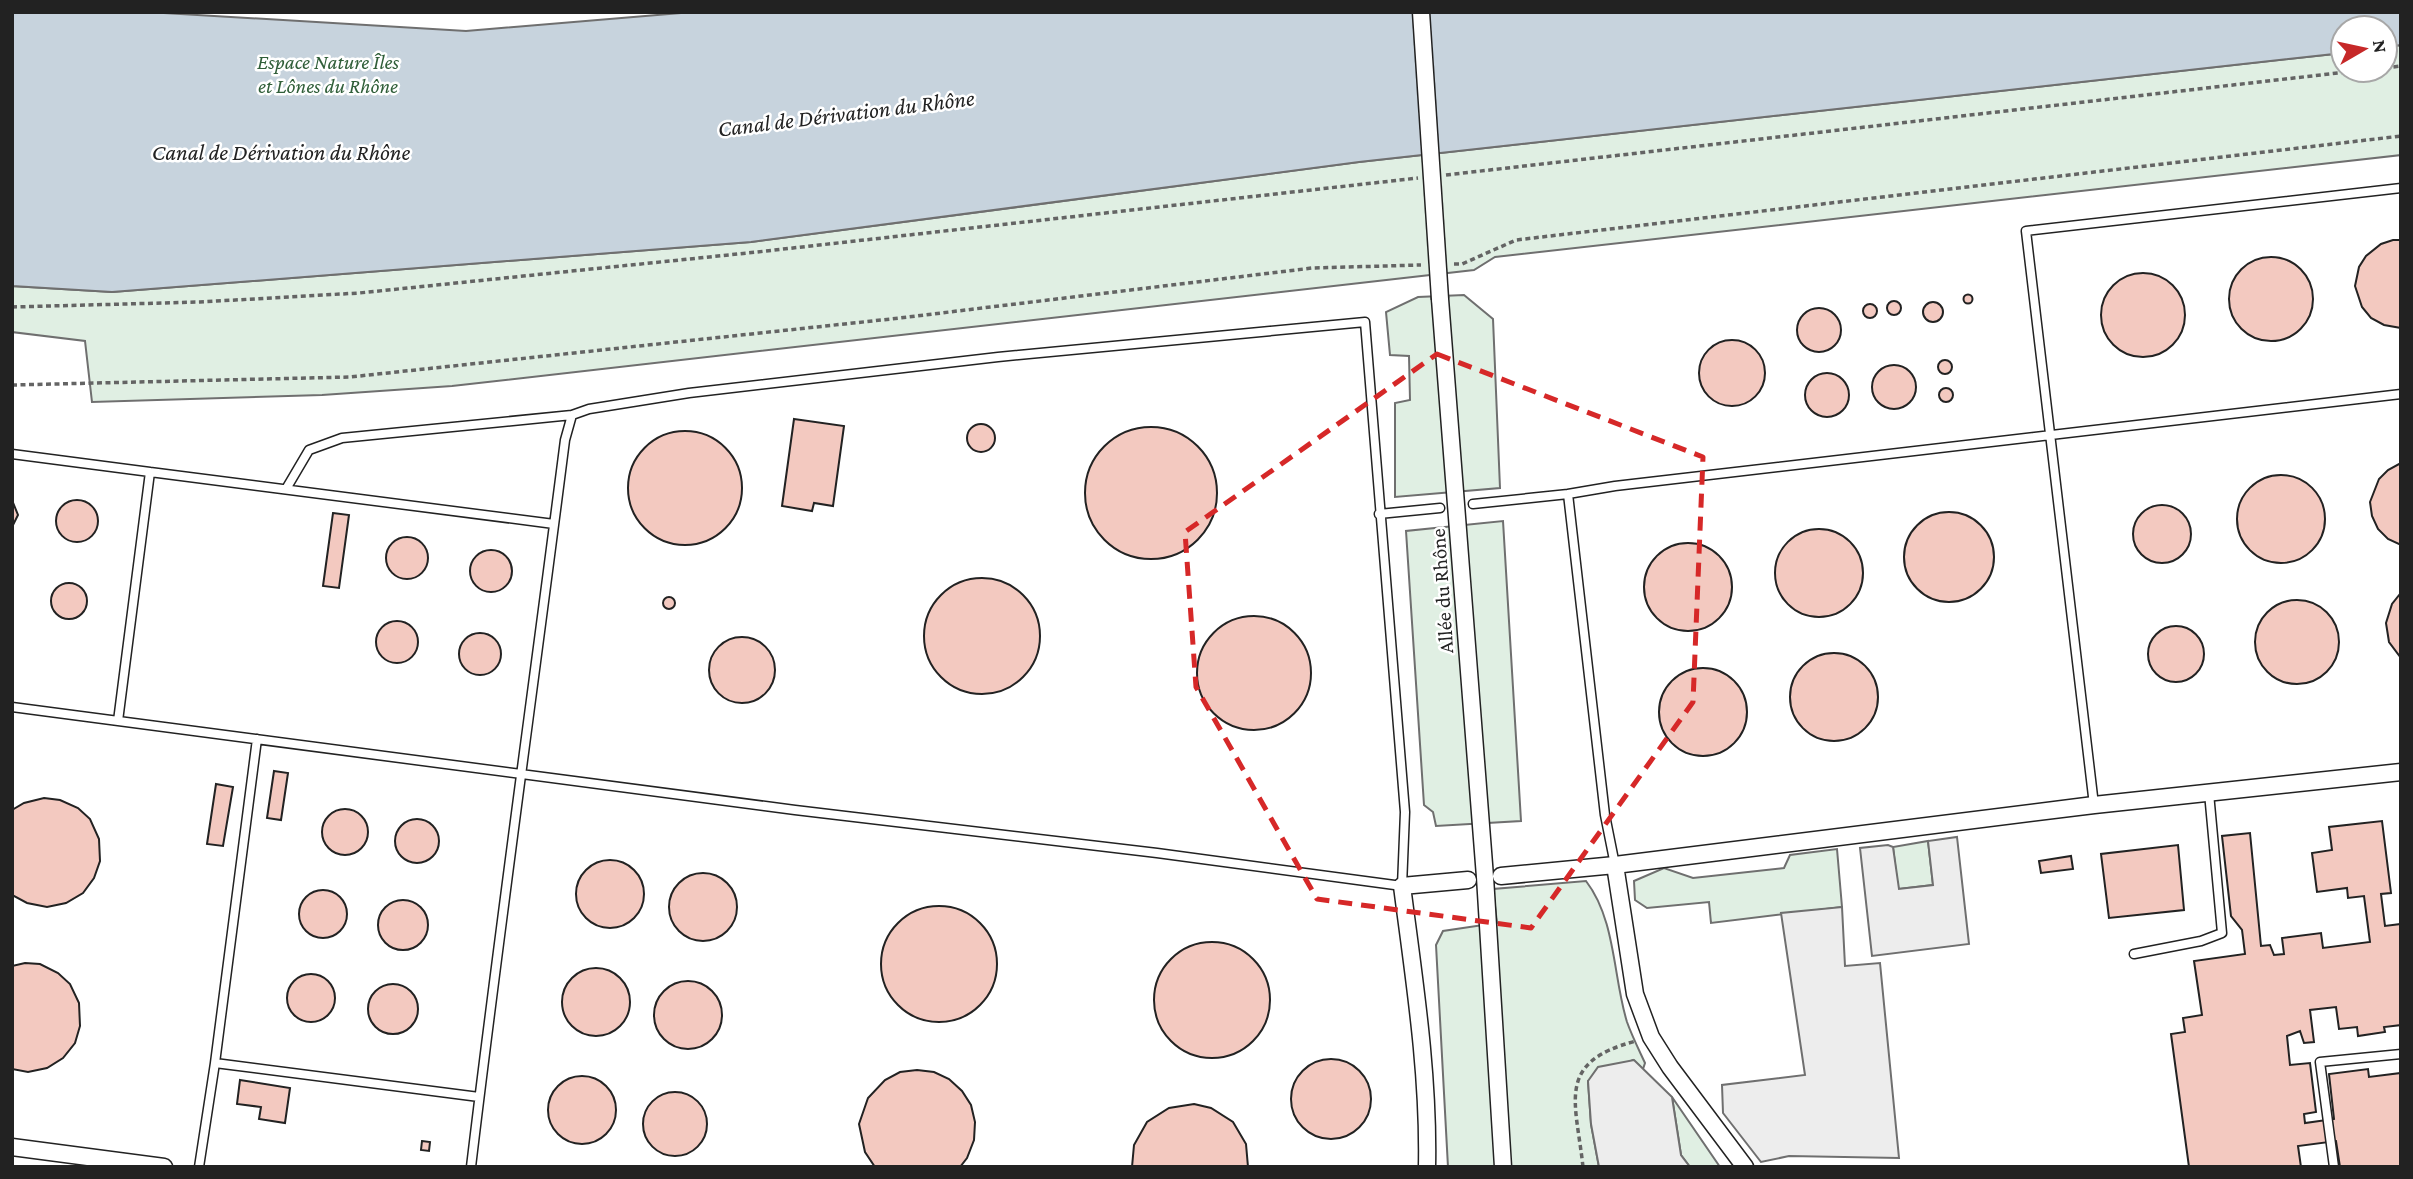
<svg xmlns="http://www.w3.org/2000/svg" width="2413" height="1179" viewBox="0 0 2413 1179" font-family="'Crimson Pro',serif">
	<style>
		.green { fill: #e0efe3; stroke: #6f6f6f; stroke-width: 2 }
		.parking { fill: #ededed; stroke: #6f6f6f; stroke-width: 2 }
		.water { fill: #c7d3dd; stroke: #6f6f6f; stroke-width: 2 }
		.building { fill: #f3c9c0; stroke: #222; stroke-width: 2 }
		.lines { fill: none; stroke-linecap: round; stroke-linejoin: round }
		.service-casing { stroke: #222; stroke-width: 11 }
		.minor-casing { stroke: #222; stroke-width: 19 }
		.path { stroke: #646464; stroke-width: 3.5; stroke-dasharray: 5 3.5; stroke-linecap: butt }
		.service { stroke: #fff; stroke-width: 8 }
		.minor { stroke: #fff; stroke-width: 16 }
		.minor-bridge-casing { stroke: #222; stroke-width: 19; stroke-linecap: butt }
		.minor-bridge { stroke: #fff; stroke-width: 16 }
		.marked { fill: none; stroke: #d62828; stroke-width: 5; stroke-dasharray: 14 9; stroke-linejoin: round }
		.labels { text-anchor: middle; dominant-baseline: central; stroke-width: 5; stroke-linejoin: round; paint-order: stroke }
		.park-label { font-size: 21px; font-style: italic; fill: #2f5e38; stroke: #fff }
		.street-label { font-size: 21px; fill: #222; stroke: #fff }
		.water-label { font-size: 23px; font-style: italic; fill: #222; stroke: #fff }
	</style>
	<rect width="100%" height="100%" fill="#fff"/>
	<path class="green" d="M2401 45V155L1495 257 1474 270 452 386 322 395 92 402 85 341 12 332V286L112 292 751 242 1359 162 2343 53V70H2385V47Z
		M1464 295 1493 319 1500 488 1395 497V403L1410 400 1409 356 1390 355 1386 312 1418 297Z
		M1503 521 1521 821 1436 826 1433 812 1424 805 1406 531Z
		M1928 841 1933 885 1898 889 1893 847Z
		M1837 849 1842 907 1711 923 1709 902 1647 908 1635 900 1634 881 1664 868 1693 878 1784 868 1790 855Z
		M1586 881C1616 920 1613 977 1627 1022 1632 1036 1639 1050 1645 1063L1643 1069 1633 1060 1588 1081 1591 1124 1599 1167H1448L1436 945 1443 931 1497 923 1493 889Z
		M1672 1097 1720 1167H1690L1681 1155Z"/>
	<path class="parking" d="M1957 837 1969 944 1872 956 1860 848 1888 845 1893 847 1899 889 1933 885 1928 841Z
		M1842 907 1845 966 1880 963 1899 1158 1789 1156 1761 1162 1723 1113 1722 1085 1805 1075 1781 913Z
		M1634 1060 1672 1097 1681 1155 1690 1167H1599L1591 1124 1588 1081 1598 1067Z"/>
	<path class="water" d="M12 12H147L466 31 693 12H2401V45L2385 47V28H2343V53L1359 162 751 242 112 292 12 286Z"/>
	<path class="building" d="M2393 240H2401V328L2384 325 2371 318 2362 307 2355 286 2359 267 2366 256 2381 244Z
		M2229 299a42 42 0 1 1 84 0a42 42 0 1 1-84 0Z
		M2101 315a42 42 0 1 1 84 0a42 42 0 1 1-84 0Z
		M1963.5 299a4.5 4.5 0 1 1 9 0a4.5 4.5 0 1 1-9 0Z
		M1887 308a7 7 0 1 1 14 0a7 7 0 1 1-14 0Z
		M1923 312a10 10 0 1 1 20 0a10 10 0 1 1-20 0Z
		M1863 311a7 7 0 1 1 14 0a7 7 0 1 1-14 0Z
		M1797 330a22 22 0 1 1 44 0a22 22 0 1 1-44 0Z
		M1699 373a33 33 0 1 1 66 0a33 33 0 1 1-66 0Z
		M1938 367a7 7 0 1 1 14 0a7 7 0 1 1-14 0Z
		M1872 387a22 22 0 1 1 44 0a22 22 0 1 1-44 0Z
		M1805 395a22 22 0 1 1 44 0a22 22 0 1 1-44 0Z
		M1939 395a7 7 0 1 1 14 0a7 7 0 1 1-14 0Z
		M794 419 844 426 833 506 814 503 812 511 782 506Z
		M967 438a14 14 0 1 1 28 0a14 14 0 1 1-28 0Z
		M1085 493a66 66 0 1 1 132 0a66 66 0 1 1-132 0Z
		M628 488a57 57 0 1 1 114 0a57 57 0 1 1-114 0Z
		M2399 464H2401V545L2388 539 2378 529 2372 516 2370 502 2379 479 2388 470Z
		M2237 519a44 44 0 1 1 88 0a44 44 0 1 1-88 0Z
		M12 500 18 515 12 527Z
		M56 521a21 21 0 1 1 42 0a21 21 0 1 1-42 0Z
		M2133 534a29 29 0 1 1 58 0a29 29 0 1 1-58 0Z
		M1904 557a45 45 0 1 1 90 0a45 45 0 1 1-90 0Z
		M333 513 349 515 339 588 323 586Z
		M1775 573a44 44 0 1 1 88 0a44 44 0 1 1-88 0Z
		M386 558a21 21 0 1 1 42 0a21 21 0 1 1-42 0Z
		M1644 587a44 44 0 1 1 88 0a44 44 0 1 1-88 0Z
		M470 571a21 21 0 1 1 42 0a21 21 0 1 1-42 0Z
		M924 636a58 58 0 1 1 116 0a58 58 0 1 1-116 0Z
		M51 601a18 18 0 1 1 36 0a18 18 0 1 1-36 0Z
		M2400 594H2401V658L2389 642 2386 623 2392 604Z
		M663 603a6 6 0 1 1 12 0a6 6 0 1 1-12 0Z
		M2255 642a42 42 0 1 1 84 0a42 42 0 1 1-84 0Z
		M1197 673a57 57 0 1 1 114 0a57 57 0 1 1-114 0Z
		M376 642a21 21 0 1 1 42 0a21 21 0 1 1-42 0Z
		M2148 654a28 28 0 1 1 56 0a28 28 0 1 1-56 0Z
		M459 654a21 21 0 1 1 42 0a21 21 0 1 1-42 0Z
		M709 670a33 33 0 1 1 66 0a33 33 0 1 1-66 0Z
		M1790 697a44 44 0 1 1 88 0a44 44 0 1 1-88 0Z
		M1659 712a44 44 0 1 1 88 0a44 44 0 1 1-88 0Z
		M274 771 288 773 281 820 267 818Z
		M216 784 233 787 223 846 207 844Z
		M44 798 60 800 78 808 90 819 99 839 100 861 94 878 83 893 66 903 47 907 27 903 12 895V810L24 803Z
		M322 832a23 23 0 1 1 46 0a23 23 0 1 1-46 0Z
		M395 841a22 22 0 1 1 44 0a22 22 0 1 1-44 0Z
		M2382 821 2391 893 2381 894 2385 926 2401 924V1025L2384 1027 2385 1032 2358 1036 2357 1027 2339 1029 2336 1007 2310 1010 2314 1042 2304 1043 2300 1031 2287 1036 2290 1065 2310 1063 2316 1112 2304 1114 2305 1123 2334 1119 2329 1074 2368 1069 2369 1077 2401 1073V1167H2340L2336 1141 2298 1146 2301 1167H2189L2171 1034 2185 1032 2183 1018 2202 1015 2194 961 2245 954 2242 930 2231 916 2222 836 2250 833 2261 946 2270 945 2274 955 2284 954 2282 938 2321 933 2323 948 2370 942 2364 896 2348 898 2347 888 2317 892 2312 853 2332 850 2329 827Z
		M2178 845 2184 910 2109 918 2101 854Z
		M2071 856 2073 869 2041 873 2039 861Z
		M576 894a34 34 0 1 1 68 0a34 34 0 1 1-68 0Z
		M669 907a34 34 0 1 1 68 0a34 34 0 1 1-68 0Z
		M299 914a24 24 0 1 1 48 0a24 24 0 1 1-48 0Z
		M378 925a25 25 0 1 1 50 0a25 25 0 1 1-50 0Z
		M881 964a58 58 0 1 1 116 0a58 58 0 1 1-116 0Z
		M1154 1000a58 58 0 1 1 116 0a58 58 0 1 1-116 0Z
		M25 963 40 964 58 973 70 984 79 1003 80 1026 75 1043 63 1058 47 1068 28 1072 12 1069V966Z
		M562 1002a34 34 0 1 1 68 0a34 34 0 1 1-68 0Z
		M287 998a24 24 0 1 1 48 0a24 24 0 1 1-48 0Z
		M654 1015a34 34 0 1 1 68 0a34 34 0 1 1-68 0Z
		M368 1009a25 25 0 1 1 50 0a25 25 0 1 1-50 0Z
		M1291 1099a40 40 0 1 1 80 0a40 40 0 1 1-80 0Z
		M917 1070 934 1072 949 1079 962 1091 971 1105 975 1122 974 1140 967 1158 960 1167H875L865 1152 859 1124 868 1098 885 1080 900 1072Z
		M548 1110a34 34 0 1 1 68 0a34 34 0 1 1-68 0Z
		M240 1080 290 1088 285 1123 259 1119 261 1107 237 1104Z
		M643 1124a32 32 0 1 1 64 0a32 32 0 1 1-64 0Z
		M1194 1104 1211 1108 1233 1122 1246 1144 1248 1167H1132L1134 1145 1147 1122 1169 1108Z
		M422 1141 430 1142 429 1151 421 1150Z"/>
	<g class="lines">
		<g class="service-casing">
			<path id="service" d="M12 454 150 472
				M286 489 309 450 342 438 572 415
				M1568 494 1615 486 2401 394
				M1473 504 1568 494 1605 815 1615 865
				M1379 514 1440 508
				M12 707 795 810 1157 853 1402 886 1405 812 1365 322 998 357 689 393 589 409 572 415 565 440C534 683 500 924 471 1167
				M118 721 150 472 554 524
				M2094 805 2026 231 2401 188
				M2134 954 2201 941 2222 933 2209 793
				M215 1063 257 739
				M199 1167 215 1063 479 1097
				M2334 1167 2320 1062 2401 1054"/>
		</g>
		<g class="minor-casing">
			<path id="minor" d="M1440 299 1485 877 1503 1167
				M1615 865 1635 994 1651 1037 1670 1067 1745 1167
				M1501 876 1615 865 2094 805 2401 772
				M12 1147 164 1167
				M1427 1167C1429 1073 1414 979 1402 886L1468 880"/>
		</g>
		<path class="path" d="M2385 68 2401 66
			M1446 175 2364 70
			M1454 264H1462L1516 240 2401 136
			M12 307 200 302 359 293 757 252 1418 178
			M12 385 350 377 900 318 1312 268 1421 265
			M1583 1167C1576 1101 1555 1062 1636 1041"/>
		<use href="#service" class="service"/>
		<use href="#minor" class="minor"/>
		<g class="minor-bridge-casing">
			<path id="minor-bridge" d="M1421 12 1440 299"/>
		</g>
		<use href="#minor-bridge" class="minor-bridge"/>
	</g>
	<path class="marked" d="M1437 354 1703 457 1693 702 1531 928 1317 899 1196 687 1185 532Z"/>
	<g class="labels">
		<g class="park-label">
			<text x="328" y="62">Espace Nature Îles<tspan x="328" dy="24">et Lônes du Rhône</tspan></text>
		</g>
		<g class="street-label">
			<text transform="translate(1442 591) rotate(-94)">Allée du Rhône</text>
		</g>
		<g class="water-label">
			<text transform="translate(846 113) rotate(-7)">Canal de Dérivation du Rhône</text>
			<text x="281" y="152">Canal de Dérivation du Rhône</text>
		</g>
	</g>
	<rect width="2413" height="1179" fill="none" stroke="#222222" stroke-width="28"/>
	<g transform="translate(2364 49) rotate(81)"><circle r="33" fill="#ffffff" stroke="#a7a7a7" stroke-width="2"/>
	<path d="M0-5L12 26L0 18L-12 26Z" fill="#c62828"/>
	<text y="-10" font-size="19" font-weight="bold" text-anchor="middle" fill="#222222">N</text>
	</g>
</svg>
